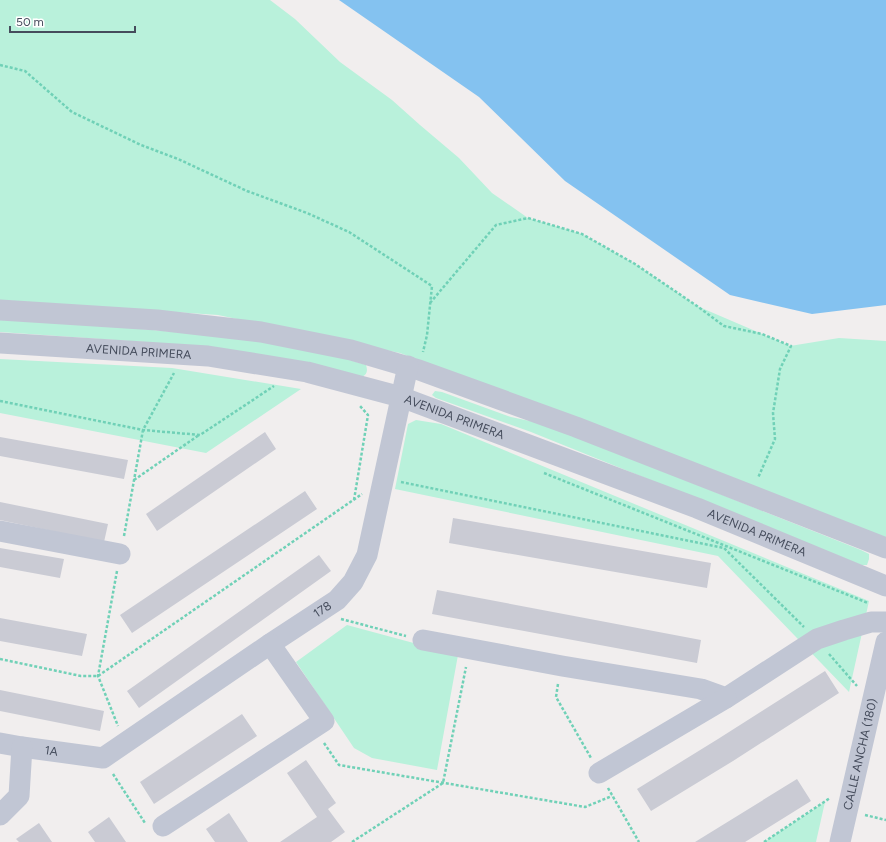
<svg xmlns="http://www.w3.org/2000/svg" width="886" height="842" viewBox="0 0 886 842" font-family="Figtree,sans-serif">
	<style>
		.green { fill: #b9f1db }
		.water { fill: #84c2f0 }
		.building { fill: #cacbd4 }
		.lines { fill: none; stroke-linecap: round; stroke-linejoin: round }
		.path { stroke: #70d1b7; stroke-width: 2.5; stroke-dasharray: 3 2; stroke-linecap: butt }
		.minor { stroke: #c1c6d4; stroke-width: 21 }
		.labels { text-anchor: middle; dominant-baseline: central; stroke-width: 4; stroke-linejoin: round; paint-order: stroke }
		.street-label { font-size: 12px; fill: #454c5c; stroke: #fff }
	</style>
	<rect width="100%" height="100%" fill="#f1eeee"/>
	<path class="green" d="M0 0H270L295 19 340 62 392 100 420 125 459 158 492 193 528 218 582 234 635 264 697 306 790 346 839 338 886 341V542L692 463 400 353 218 315 0 300Z
		M0 318 39 320 243 338 330 354 366 365C368 371 367 374 362 377L144 342 0 332Z
		M0 359 172 368 301 389 206 453 0 413Z
		M435 391 442 392 511 417 544 424 861 550 869 554V559L867 565H861L531 432 436 398 432 395Z
		M416 420 441 424 869 601 849 692 718 556 395 489 408 424Z
		M347 625 458 655 437 770 372 758 354 748 296 662Z
		M825 802 816 842H764Z"/>
	<path class="water" d="M339 0H886V305L812 314 730 295 565 181 479 97Z"/>
	<path class="building" d="M265 432 276 449 157 531 146 514Z
		M0 437 128 460 124 479 0 456Z
		M305 491 317 509 132 633 120 615Z
		M0 502 108 524 104 542 0 520Z
		M453 518 711 563 707 588 449 543Z
		M0 548 64 559 60 578 0 567Z
		M319 555 331 571 139 708 127 691Z
		M437 590 701 640 697 663 432 614Z
		M0 618 87 634 82 656 0 641Z
		M825 671 839 693 733 761 651 811 637 789 718 739Z
		M0 690 104 711 100 731 0 711Z
		M242 714 257 736 154 804 140 782Z
		M306 760 336 803 328 809 345 832 331 842H280L317 817 287 773Z
		M797 779 811 801 745 842H695Z
		M229 813 248 842H215L206 829Z
		M109 817 126 842H95L88 832Z
		M39 823 52 842H19L16 839Z"/>
	<g class="lines">
		<path class="path" d="M0 65 25 71 72 112 141 145 178 159 247 191 307 213 349 232 432 286 427 335 423 352
			M430 303 496 225 528 218 582 234 635 264 697 306 724 326 762 334 791 346 780 369 773 413 775 439 758 478
			M0 401 143 430 200 435 274 386
			M544 473 868 603
			M134 480 199 435
			M401 482 724 548 804 627
			M354 500 368 415 360 406
			M124 536 143 430 174 373
			M117 571 98 676 118 726
			M341 619 406 636
			M829 654 857 686
			M0 659 81 676H98L362 494
			M558 684 556 697 591 758
			M324 743 339 765 585 807 612 796
			M113 774 145 823
			M608 788 639 842
			M865 815 886 820
			M352 842 443 783 466 667
			M764 842 830 798"/>
		<g class="minor">
			<path d="M0 310 157 320 261 332 351 350 419 370 576 427 886 548"/>
			<path id="s1" d="M0 343 208 356 307 372 401 397 697 508 886 586"/>
			<path d="M0 531 120 554"/>
			<path d="M423 640 562 666 701 689 726 698 817 639 844 630 871 622H886"/>
			<path id="s2" d="M0 743 22 747 103 758 270 644 337 600 353 582 367 555 408 366"/>
			<path d="M599 773 726 698"/>
			<path d="M0 815 19 796 22 747"/>
			<path d="M163 826 324 721 270 644"/>
			<path id="s3" d="M840 842 886 642"/>
		</g>
	</g>
	<g class="labels">
		<g class="street-label">
			<text stroke="none"><textPath href="#s1" startOffset="139">AVENIDA PRIMERA</textPath></text>
			<text stroke="none"><textPath href="#s1" startOffset="463">AVENIDA PRIMERA</textPath></text>
			<text stroke="none"><textPath href="#s1" startOffset="787">AVENIDA PRIMERA</textPath></text>
			<text stroke="none"><textPath href="#s2" startOffset="369">178</textPath></text>
			<text stroke="none"><textPath href="#s2" startOffset="52">1A</textPath></text>
			<text stroke="none"><textPath href="#s3" startOffset="90">CALLE ANCHA (180)</textPath></text>
		</g>
	</g>
	<path d="M10 26v6h125v-6" fill="none" stroke="#454c5c" stroke-width="2"/>
	<text x="16" y="26" font-size="12" fill="#454c5c" stroke="#ffffff" stroke-width="3" paint-order="stroke">50 m</text>
</svg>
